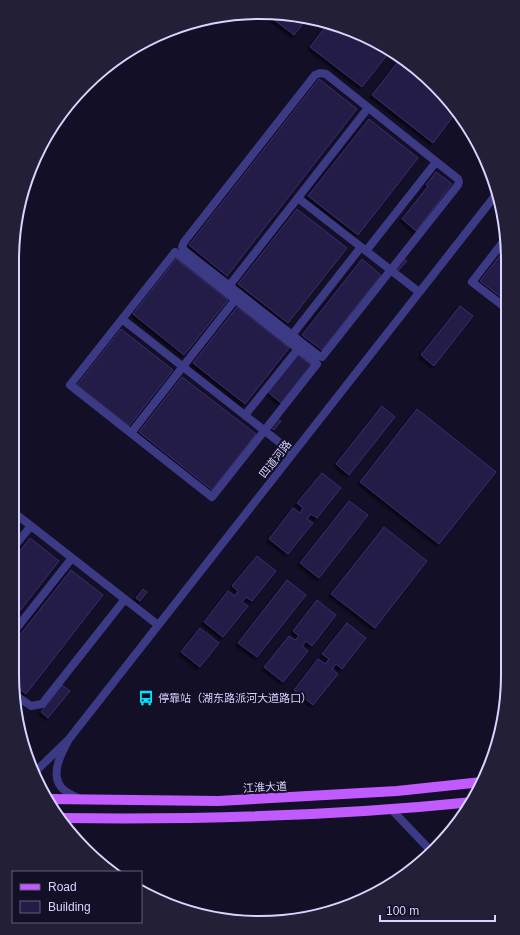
<svg xmlns="http://www.w3.org/2000/svg" width="520" height="935" viewBox="0 0 520 935" font-family="Helvetica,'Noto Sans SC',sans-serif">
	<style>
		.building { fill: #241b47; stroke: #3b2d73; filter: url(#shadow) }
		.lines { fill: none; stroke-linecap: round; stroke-linejoin: round }
		.minor { stroke: #3d3a85; stroke-width: 8 }
		.major { stroke: #c25bff; stroke-width: 10 }
		.labels { text-anchor: middle; dominant-baseline: central; stroke-width: 4; stroke-linejoin: round; paint-order: stroke }
		.street-label { font-size: 11px; fill: #d9d4ff; stroke: #130f26 }
		.poi-label { font-size: 11px; fill: #d9d4ff; stroke: #130f26; text-anchor: start }
		.rim { fill: none; stroke: #d9d4ff; stroke-width: 2 }
	</style>
	<defs>
		<filter id="shadow"><feDropShadow dx="-2.5" dy="2.5" stdDeviation="1" flood-color="#0009"/></filter>
	</defs>
	<rect width="100%" height="100%" fill="#130f26"/>
	<path class="building" d="M293 14 307 19 294 35 269 16Z
		M326 26 384 45 391 50 362 87 310 47Z
		M401 58 435 84 457 111 433 143 372 95Z
		M319 79 357 109 227 276 189 245Z
		M369 119 418 158 358 235 308 196Z
		M436 172 452 184 416 231 402 219 428 186 426 185Z
		M297 209 347 248 288 323 238 284Z
		M506 248V301L480 281Z
		M176 259 228 300 184 355 133 314Z
		M362 259 381 275 322 350 302 335Z
		M404 259 407 261 399 270 396 268Z
		M460 306 473 316 434 366 421 355Z
		M237 307 289 348 245 404 193 363Z
		M121 329 173 370 129 426 77 385Z
		M298 355 311 365 281 403 268 392Z
		M182 377 256 434 212 490 139 432Z
		M382 406 395 417 349 475 336 464Z
		M417 409 496 472 439 544 360 482Z
		M277 419 281 421 274 430 270 427Z
		M322 473 341 488 317 518 311 514 307 519 313 523 288 554 269 539 293 508 300 513 303 508 297 503Z
		M349 501 368 515 319 578 300 563Z
		M12 524 18 529 12 536Z
		M384 527 427 561 375 628 331 594Z
		M30 538 59 561 12 621V561Z
		M257 556 276 571 252 601 246 597 242 602 248 606 223 637 204 622 228 591 235 596 238 591 232 586Z
		M71 570 103 595 26 694 14 685 12 675V645Z
		M287 580 306 595 257 657 238 643Z
		M143 589 147 592 140 601 136 598Z
		M317 600 336 615 312 646 306 641 302 646 308 651 283 682 264 667 289 636 295 640 299 636 293 631Z
		M347 623 366 638 342 669 336 664 332 669 338 674 313 705 294 690 318 659 325 664 329 659 322 654Z
		M200 628 219 643 200 667 181 652Z
		M62 685 70 691 48 718 41 712Z"/>
	<g class="lines">
		<path class="minor" d="M320 73 326 74 458 179 459 182 458 185 322 357 319 356 185 251 182 247 184 242 315 75Z
			M298 198 419 292
			M506 238 472 282 506 308
			M366 251 436 162
			M175 252 317 364 212 497 70 385Z
			M229 286 368 108
			M122 319 293 453
			M292 335 361 247
			M245 415 298 349
			M131 433 235 300
			M12 511 158 625
			M12 549 31 526
			M12 634 72 558
			M15 695 31 706 42 704 125 599
			M69 739 498 192
			M35 772 69 739C62 752 50 773 61 787 66 793 74 796 80 799
			M391 809 432 852"/>
		<path class="major" d="M49 799 218 801 397 791 482 782
			M59 818C197 820 335 816 473 802"/>
	</g>
	<defs>
		<g id="bus-bare" transform="scale(1.2)"><path d="M-5-6H5V4H4V6H2V4H-2V6H-4V4H-5ZM-3.5-4V0h7V-4ZM-3.5 1.2v1.5H-2V1.2ZM2 1.2v1.5H3.5V1.2Z" fill="#00e5ff" stroke="#130f26" stroke-width="2.5" paint-order="stroke"/></g>
	</defs>
	<g fill-rule="evenodd">
		<use href="#bus-bare" x="146" y="698"/>
	</g>
	<g class="labels">
		<g class="street-label">
			<text transform="translate(275 459) rotate(-52)">四道河路</text>
			<text transform="translate(265 787) rotate(-3)">江淮大道</text>
		</g>
		<g class="poi-label">
			<text x="158" y="698">停靠站（湖东路派河大道路口）</text>
		</g>
	</g>
	<path d="M0 0H520V935H0ZM260 19H260A241 241 0 0 1 501 260V675A241 241 0 0 1 260 916H260A241 241 0 0 1 19 675V260A241 241 0 0 1 260 19Z" fill="#231f37" fill-rule="evenodd"/>
	<path class="rim" d="M260 19H260A241 241 0 0 1 501 260V675A241 241 0 0 1 260 916H260A241 241 0 0 1 19 675V260A241 241 0 0 1 260 19Z"/>
	<rect x="12" y="871" width="130" height="52" fill="#130f26" stroke="#625e7d"/>
	<rect x="20" y="884" width="20" height="6" fill="#c25bff" stroke="#625e7d"/>
	<text x="48" y="891" font-size="12" fill="#d9d4ff">Road</text>
	<rect x="20" y="901" width="20" height="12" fill="#241b47" stroke="#625e7d"/>
	<text x="48" y="911" font-size="12" fill="#d9d4ff">Building</text>
	<path d="M380 915v6h115v-6" fill="none" stroke="#d9d4ff" stroke-width="2"/>
	<text x="386" y="915" font-size="12" fill="#d9d4ff" stroke="#130f26" stroke-width="3" paint-order="stroke">100 m</text>
</svg>
